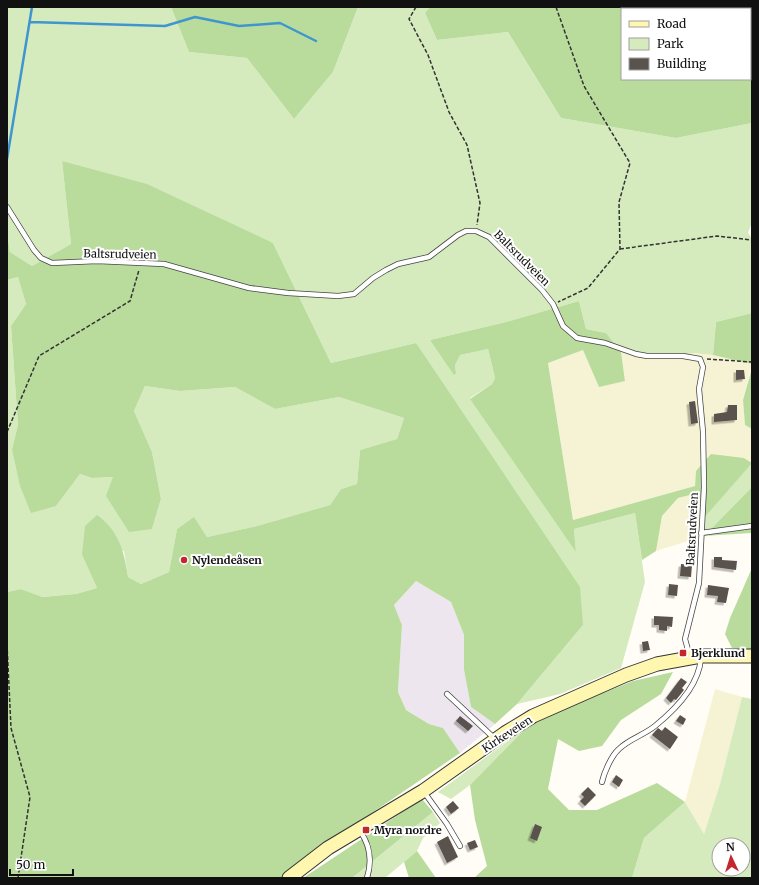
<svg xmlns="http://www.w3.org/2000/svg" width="759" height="885" viewBox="0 0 759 885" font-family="Merriweather,serif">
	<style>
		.industrial { fill: #eee6ef }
		.farmland { fill: #f6f3d4 }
		.green { fill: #d5ebbd; fill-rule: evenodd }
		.forest { fill: #b9dc9c; fill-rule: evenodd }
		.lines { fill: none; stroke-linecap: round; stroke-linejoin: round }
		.stream { stroke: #3f96cf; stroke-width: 2.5 }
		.building { fill: #5a524d; filter: url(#shadow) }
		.lane-casing { stroke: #444; stroke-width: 6 }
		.secondary-casing { stroke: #333; stroke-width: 15 }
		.path { stroke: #333; stroke-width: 1.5; stroke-dasharray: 4 2; stroke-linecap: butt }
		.lane { stroke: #fff; stroke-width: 4.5 }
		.secondary { stroke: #fff6b0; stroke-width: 13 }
		.poi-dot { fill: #c4262e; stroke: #fff; stroke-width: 1.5 }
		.labels { text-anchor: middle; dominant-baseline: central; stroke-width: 4; stroke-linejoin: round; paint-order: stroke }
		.street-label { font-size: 11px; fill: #111; stroke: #fff }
		.poi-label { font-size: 11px; font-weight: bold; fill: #111; stroke: #fff; text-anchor: start }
	</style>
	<defs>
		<filter id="shadow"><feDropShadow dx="-2.5" dy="2.5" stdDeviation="0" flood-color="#0004"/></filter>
	</defs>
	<rect width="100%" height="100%" fill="#fffdf5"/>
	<path class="industrial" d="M416 581 451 602 464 635V670L471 707 495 724 460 753 443 728 429 724 406 710 398 692 402 625 394 605Z"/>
	<path class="farmland" d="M583 350 625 381 621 352 640 358H665L694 353 713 355 752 364 743 400 745 425 752 429V463L744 458 696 471 695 486 573 520 548 363Z
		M698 493 705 517 704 536 656 551 662 516 678 498Z
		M715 689 742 697 720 784 704 834 685 802Z"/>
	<path class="green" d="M7 7H171L189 52 247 58 294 119 333 72 358 7H430L425 13 437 40 508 32 561 118 676 138 752 123V222L748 233 752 238V313L716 322 713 355 694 353 665 358H640L621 352 606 333 586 329 579 301 506 322 430 340 456 373 455 365 459 355 488 349 495 378 492 384 470 398 576 551 574 529 635 513 645 582 621 668 560 694 517 704 583 625 416 343 331 363 273 243 62 161 71 244 32 266 10 252 7 233Z
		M18 277 26 304 11 326 18 425 12 449 56 506 80 474 92 478 114 477 152 529 161 499 152 452 134 411 145 386 180 391 235 387 275 409 339 397 404 418 397 439 360 450 357 484 341 489 330 505 257 526 207 537 194 518 177 529 169 572 141 584 128 577 124 551 82 555 97 588 76 594 41 597 21 589 7 592V280Z
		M752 462V487L704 536 705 517Z
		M742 697 752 699V878H632L644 838 685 802 704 834 720 784ZM719 845H743V869H719Z
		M527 727 470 785 451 799 438 792Z
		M433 812 440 823 423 838 417 851 385 878H352Z"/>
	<path class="forest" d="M171 7H358L333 72 294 119 247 58 189 52Z
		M430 7H752V123L676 138 561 118 508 32 437 40 425 13ZM622 9H750V79H622Z
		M62 161 147 184 273 243 331 363 416 343 580 587 583 625 517 704 495 724 471 707 464 670V635L451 602 416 581 394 605 402 625 398 692 406 710 429 724 443 728 460 753 335 838 282 878H7V592L21 589 42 597 76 594 97 588 82 555 85 526 97 515C119 531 124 551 128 577L141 584 169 572 177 529 194 517 207 537 257 526 330 505 341 489 357 484 360 450 397 439 404 418 339 397 275 409 235 387 180 391 145 386 134 411 152 452 161 499 152 529 129 532 106 496 113 477 92 478 80 474 56 506 31 513 20 486 12 449 18 425 11 326 26 304 18 277 7 280V233L10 252 32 266 71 244Z
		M579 301 586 329 606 333 621 352 625 381 599 387 583 350 548 363 573 520 695 486 696 471 711 454 744 458 752 463 705 517 698 493 678 498 662 516 656 551 642 560 635 513 574 529 576 552 470 399 492 384 495 378 488 349 460 355 455 365 456 373 454 375 430 340 506 322Z
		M752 313V364L713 355 716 322Z
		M752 368V429L745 425 743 400Z
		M752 487 751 533 704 536Z
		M752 568V650L732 648 725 634 730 618Z
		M673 672 661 694 621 720 602 746 579 751 558 739 548 789 569 810H597L657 783 685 802 644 838 632 878H474L487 866 475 820 470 785 527 727 573 705 633 681Z
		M422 799 433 812 352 878H303Z
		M417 851 436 878H409L404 862Z"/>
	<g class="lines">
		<path class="stream" d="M30 22 165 26 195 17 239 26 280 23 316 41
			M7 159 32 7"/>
	</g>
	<path class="building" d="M736 370H744L745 379 736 380Z
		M695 401 698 423 691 424 689 402Z
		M728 405H737V420L714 422V414L727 412Z
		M714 557H722V560L737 561 736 570 714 567Z
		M681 564 692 565 691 577 680 576Z
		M669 584 678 585 677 596 668 595Z
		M708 585 729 588 726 603 717 602 718 596 707 595Z
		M654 616 673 617 672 627 667 626V631L659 630V625H654Z
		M648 641 650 650 643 651 642 642Z
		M681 678 687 682 682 688 684 690 676 700 674 699 671 703 666 698Z
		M680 715 686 719 683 725 676 721Z
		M460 716 473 726 468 731 456 721Z
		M665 727 678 737 670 749 652 735 658 728 662 731Z
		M616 775 623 780 619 787 612 782Z
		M588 787 596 795 585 806 580 801 584 797 581 794Z
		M453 801 459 808 451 814 446 807Z
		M535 824 542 827 537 841 530 838Z
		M448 836 458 857 447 863 437 842Z
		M475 840 478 847 470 850 467 843Z"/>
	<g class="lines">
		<g class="lane-casing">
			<path id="lane" d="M7 207 34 250 41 258 52 263 97 261 164 264 249 288 288 293 338 296 354 294 373 278 386 270 398 264 429 257 458 235 466 231H476L489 237 542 290 553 304 563 326 577 338 605 343 636 354 647 356H683L700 359 703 367 699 389 703 432 704 487 699 583 685 639 690 657
				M701 533 752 526
				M447 694 494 738
				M602 782C604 773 611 756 619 749 629 739 644 735 655 726 676 709 699 685 701 658
				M424 792 447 824 460 846
				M360 831C370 845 372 862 367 878"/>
		</g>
		<g class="secondary-casing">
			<path id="secondary" d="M289 878 328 848 423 791 505 733 533 716 626 675 657 664 701 656H752"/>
		</g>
		<path class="path" d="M416 7 409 19 428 55 449 112 467 145 480 203 477 225
			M556 7 584 86 630 163 619 202 620 249 588 288 558 302
			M620 249 717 236 752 240
			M707 359 752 362
			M7 432 39 356 130 301 139 270
			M7 644 11 728 30 797 18 878"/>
		<use href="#lane" class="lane"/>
		<use href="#secondary" class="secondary"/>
	</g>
	<g class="poi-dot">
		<circle cx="184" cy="560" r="4"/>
		<rect x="679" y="649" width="8" height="8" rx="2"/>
		<rect x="362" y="826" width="8" height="8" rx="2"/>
	</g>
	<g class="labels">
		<g class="street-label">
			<text transform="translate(120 254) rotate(1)">Baltsrudveien</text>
			<text transform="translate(522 258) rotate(45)">Baltsrudveien</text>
			<text transform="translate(692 529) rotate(-87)">Baltsrudveien</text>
			<text transform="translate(507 734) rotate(-33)">Kirkeveien</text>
		</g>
		<g class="poi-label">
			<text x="192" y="560">Nylendeåsen</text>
			<text x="691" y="653">Bjerklund</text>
			<text x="374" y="830">Myra nordre</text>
		</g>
	</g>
	<rect width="759" height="885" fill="none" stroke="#111111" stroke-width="16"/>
	<rect x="621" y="8" width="130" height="72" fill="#ffffff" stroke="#a0a0a0"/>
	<rect x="629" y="21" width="20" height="6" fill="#fff6b0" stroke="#a0a0a0"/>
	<text x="657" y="28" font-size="12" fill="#111111">Road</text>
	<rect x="629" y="38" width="20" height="12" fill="#d5ebbd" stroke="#a0a0a0"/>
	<text x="657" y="48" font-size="12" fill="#111111">Park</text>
	<rect x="629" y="58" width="20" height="12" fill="#5a524d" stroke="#a0a0a0"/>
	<text x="657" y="68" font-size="12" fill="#111111">Building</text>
	<g transform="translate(731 857) rotate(356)"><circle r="19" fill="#ffffff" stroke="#a0a0a0"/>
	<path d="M0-3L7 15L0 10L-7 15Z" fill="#c4262e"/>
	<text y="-6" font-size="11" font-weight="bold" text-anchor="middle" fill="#111111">N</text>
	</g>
	<path d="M10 869v6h63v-6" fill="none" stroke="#111111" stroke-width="2"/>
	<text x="16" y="869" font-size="12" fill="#111111" stroke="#ffffff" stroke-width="3" paint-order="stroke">50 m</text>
</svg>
